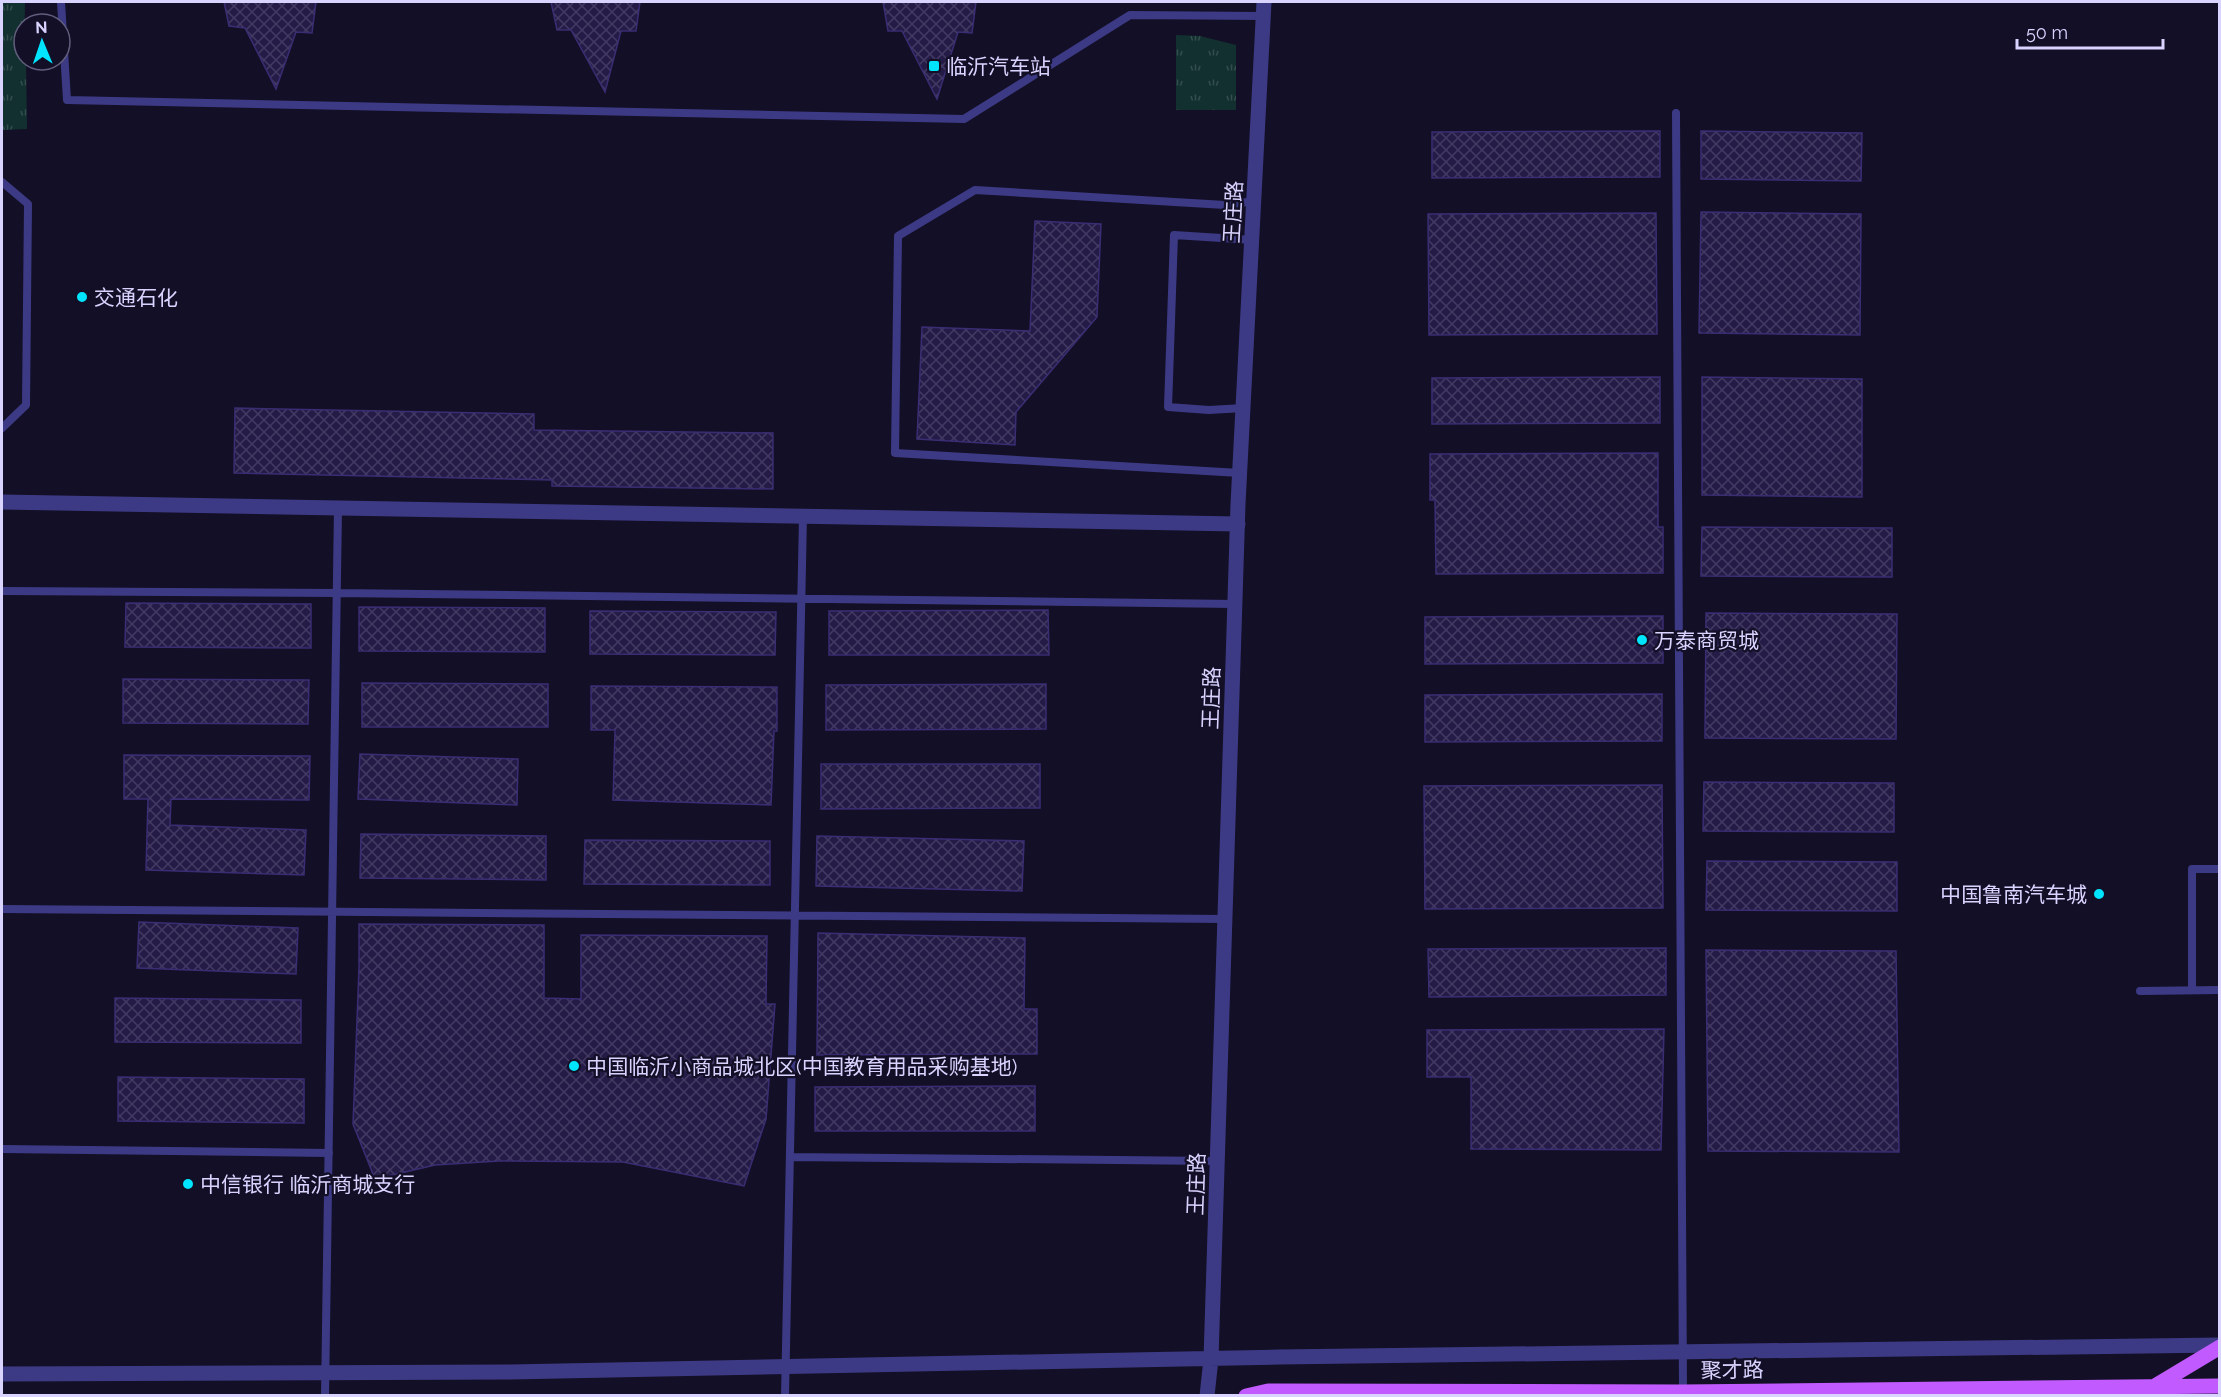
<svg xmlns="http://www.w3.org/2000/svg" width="2221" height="1397" viewBox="0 0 2221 1397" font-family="Raleway,'Noto Sans SC',sans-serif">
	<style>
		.grass { fill: url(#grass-tufts) }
		.building { fill: url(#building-cross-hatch); stroke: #3b2d73; stroke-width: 1.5 }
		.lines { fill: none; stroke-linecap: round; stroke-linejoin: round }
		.service { stroke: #3d3a85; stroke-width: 8 }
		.minor { stroke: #3d3a85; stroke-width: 15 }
		.tertiary { stroke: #3d3a85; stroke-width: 15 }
		.primary { stroke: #c25bff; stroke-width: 15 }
		.poi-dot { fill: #00e5ff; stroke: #130f26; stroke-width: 2 }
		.labels { text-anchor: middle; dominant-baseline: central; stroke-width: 4.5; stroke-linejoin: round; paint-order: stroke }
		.poi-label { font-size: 21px; fill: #d9d4ff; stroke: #130f26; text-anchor: start }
		.street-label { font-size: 21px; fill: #d9d4ff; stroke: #130f26 }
	</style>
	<defs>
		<pattern id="grass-tufts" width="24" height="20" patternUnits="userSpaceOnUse" patternTransform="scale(1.5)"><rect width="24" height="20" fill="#12302f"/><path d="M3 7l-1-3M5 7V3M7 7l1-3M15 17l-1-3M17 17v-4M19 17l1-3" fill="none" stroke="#344d4e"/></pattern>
		<pattern id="building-cross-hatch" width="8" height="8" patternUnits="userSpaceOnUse" patternTransform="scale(1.5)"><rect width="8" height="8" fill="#241b47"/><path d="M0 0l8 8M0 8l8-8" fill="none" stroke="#433b63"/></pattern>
	</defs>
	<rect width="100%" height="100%" fill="#130f26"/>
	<path class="grass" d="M2 2H25L24 60H26L27 129 2 130Z
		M1176 35 1200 36 1236 45V110H1176Z"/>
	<path class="building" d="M224 2H316L312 33 296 32 276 89 245 28 229 26Z
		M551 2H640L636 31H621L605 92 571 30H557Z
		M883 2H976L972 33 958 32 937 99 902 31H888Z
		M1660 131V177L1432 178V132Z
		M1701 131 1862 133 1861 181 1701 179Z
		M1701 212 1861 214 1860 335 1699 333Z
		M1656 213 1657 334 1429 335 1428 214Z
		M1035 221 1101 224 1097 317 1016 412 1015 445 917 439 922 327 1030 331Z
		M1660 377V423L1432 424V378Z
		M1702 377 1862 379V497L1702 495Z
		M235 408 534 414V430L773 433V489L552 486V480L234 473Z
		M1658 453V527H1663V573L1436 574 1435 500H1430V454Z
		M1702 527 1892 528V577L1701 576Z
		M126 603 311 604V648L125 647Z
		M359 607 545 608V652L359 651Z
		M1048 610 1049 655H829V611Z
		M590 611 776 612 775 655 590 654Z
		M1706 613 1897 614 1896 739 1705 738Z
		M1663 616V663L1425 664V617Z
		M123 679 309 680 308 724 123 723Z
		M362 683 548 684V727H362Z
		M1046 684V729L826 730V685Z
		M591 686 777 687V731H774L771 805 613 800 615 730H591Z
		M1662 694V741L1425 742V695Z
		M360 754 518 759 517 805 358 799Z
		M124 755 310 756 309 800 171 799 170 825 306 830 304 875 146 870 148 799H124Z
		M821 764H1040V808L821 809Z
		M1704 782 1894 783V832L1703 831Z
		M1662 785 1663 908 1425 909 1424 786Z
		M361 834 546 836V880L360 878Z
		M817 836 1024 841 1022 891 816 886Z
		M585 840 770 841V885L584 884Z
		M1707 861 1897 862V911L1706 910Z
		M139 922 298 928 296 974 137 968Z
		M359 924 544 925V998L581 999V935L767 936 766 1004H775L766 1119 744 1186 623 1162 499 1161 435 1165 375 1179 353 1124 359 968Z
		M818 933 1025 938 1024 1009H1037V1054L817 1055Z
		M1666 948V995L1429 997 1428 949Z
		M1706 950 1896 951 1899 1152 1708 1151Z
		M115 998 301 1000V1043L115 1042Z
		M1664 1029 1661 1150 1471 1149V1077H1427V1030Z
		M118 1077 304 1079V1123L118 1121Z
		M1035 1086V1131H815V1087Z"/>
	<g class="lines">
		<path class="service" d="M61 2 67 100 964 119 1130 15 1264 16
			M1676 113 1683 1392
			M2 182 28 204 26 405 2 428
			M1244 408 1209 410 1168 407 1174 235 1253 240
			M1240 473 895 453 898 236 975 190 1225 205 1255 201
			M2 591 337 593 1235 604
			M2 909 1225 919
			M2192 990V869H2220
			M2140 991 2220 990
			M2 1149 329 1153
			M790 1157 1217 1161
			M325 1396 338 508
			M785 1396 803 516"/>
		<path class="minor" d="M2 502 1238 524"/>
		<path class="tertiary" d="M2 1374 510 1372 1279 1357 2220 1345
			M1207 1396 1211 1359 1238 504 1264 2"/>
		<path class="primary" d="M2155 1386 2220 1347
			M1246 1396 1268 1391 1683 1392 2220 1386"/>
	</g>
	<g class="poi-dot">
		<rect x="928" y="60" width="12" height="12" rx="3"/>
		<circle cx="82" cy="297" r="6"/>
		<circle cx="1642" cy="640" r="6"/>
		<circle cx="2099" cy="894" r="6"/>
		<circle cx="574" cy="1066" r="6"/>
		<circle cx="188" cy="1184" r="6"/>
	</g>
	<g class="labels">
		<g class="poi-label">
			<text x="946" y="66">临沂汽车站</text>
			<text x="94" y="297">交通石化</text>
			<text x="1654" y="640">万泰商贸城</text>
			<text x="2087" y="894" text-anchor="end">中国鲁南汽车城</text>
			<text x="586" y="1066">中国临沂小商品城北区(中国教育用品采购基地)</text>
			<text x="200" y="1184">中信银行 临沂商城支行</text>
		</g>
		<g class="street-label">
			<text transform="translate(1233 212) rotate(-87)">王庄路</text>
			<text transform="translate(1211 698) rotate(-88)">王庄路</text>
			<text transform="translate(1196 1184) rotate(-88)">王庄路</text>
			<text transform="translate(1732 1370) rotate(-1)">聚才路</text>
		</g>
	</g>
	<rect width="2221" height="1397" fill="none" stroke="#d9d4ff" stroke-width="6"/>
	<g transform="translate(42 42) rotate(358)"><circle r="28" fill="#130f26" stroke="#625e7d" stroke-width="1.5"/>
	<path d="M0-4.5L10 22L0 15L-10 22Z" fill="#00e5ff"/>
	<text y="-9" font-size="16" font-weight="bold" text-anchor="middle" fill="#d9d4ff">N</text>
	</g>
	<path d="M2017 39v9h146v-9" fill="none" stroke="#d9d4ff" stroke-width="3"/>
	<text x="2026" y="39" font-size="18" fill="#d9d4ff" stroke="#130f26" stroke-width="4.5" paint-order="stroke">50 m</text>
</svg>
